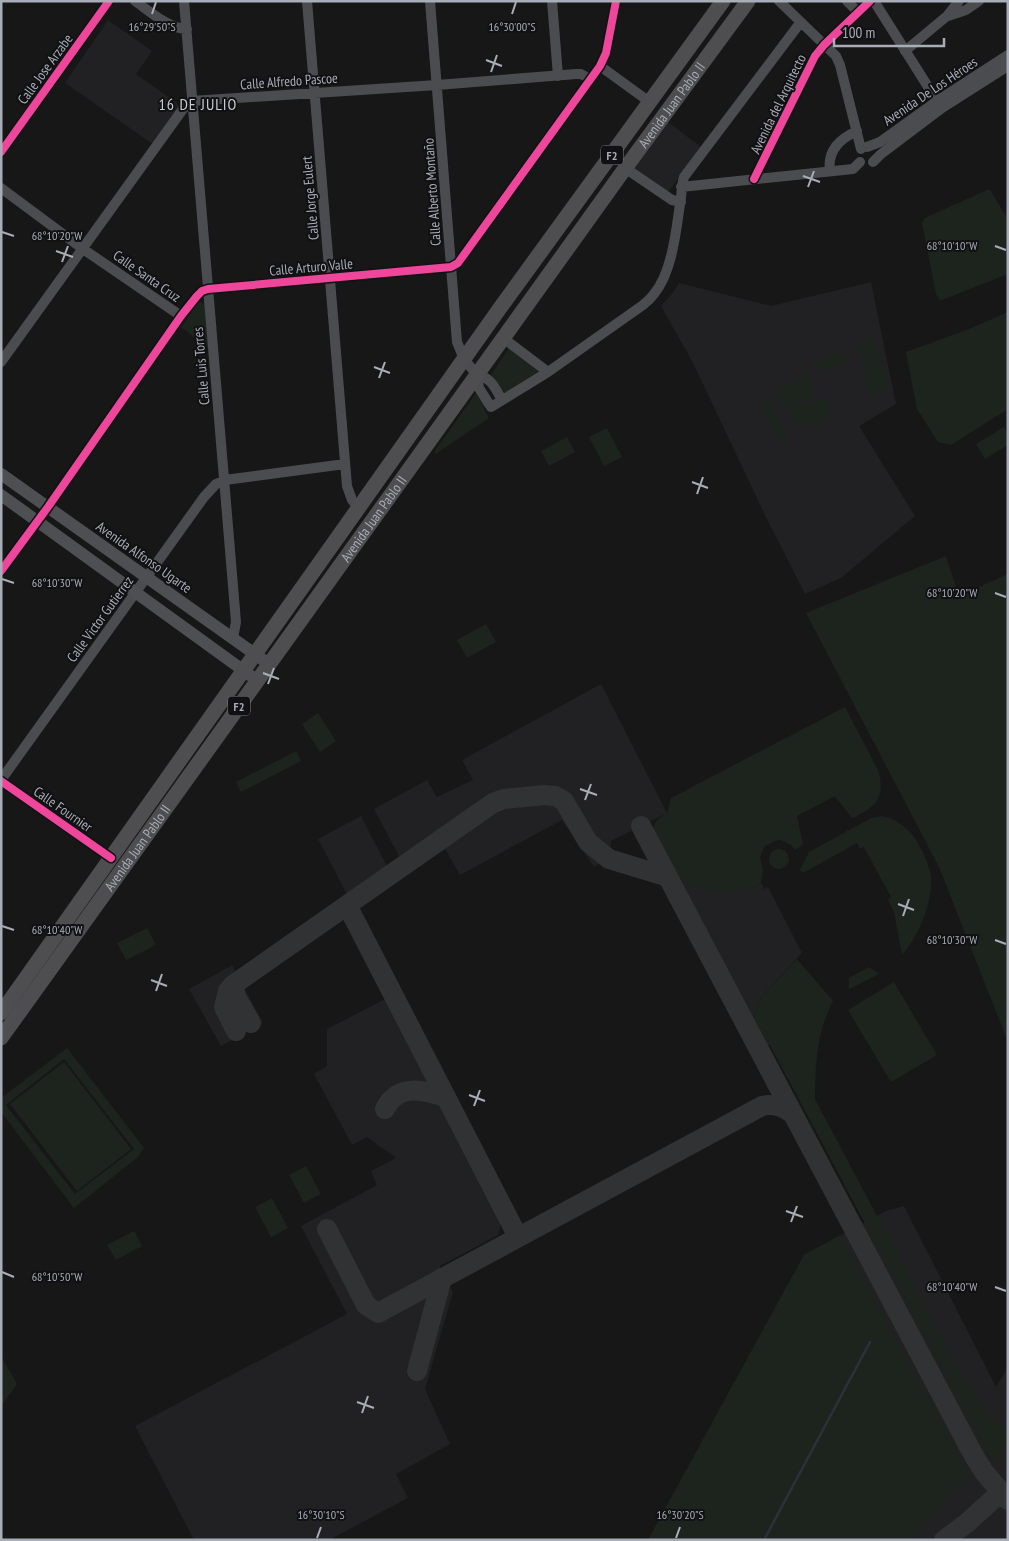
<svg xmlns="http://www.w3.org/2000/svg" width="1009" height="1541" viewBox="0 0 1009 1541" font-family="'PT Sans Narrow',sans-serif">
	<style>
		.built { fill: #212123 }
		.green { fill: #1d241e; fill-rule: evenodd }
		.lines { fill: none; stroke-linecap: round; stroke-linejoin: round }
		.stream { stroke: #2a3239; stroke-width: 2.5 }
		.taxiway { stroke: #313233; stroke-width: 20 }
		.minor { stroke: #4b4c50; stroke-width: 10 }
		.major { stroke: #4d4f52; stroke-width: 12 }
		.highway { stroke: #4e4e51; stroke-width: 15 }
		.cycleway-casing { stroke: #111113; stroke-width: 11 }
		.cycleway { stroke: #ed469a; stroke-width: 8 }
		.ticks { fill: none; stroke: #a8adb8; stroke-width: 2 }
		.labels { text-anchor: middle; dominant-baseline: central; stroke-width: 4; stroke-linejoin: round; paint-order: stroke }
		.shield { fill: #111113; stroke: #7b7e86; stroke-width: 1 }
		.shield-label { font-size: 12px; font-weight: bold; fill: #a8adb8 }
		.street-label { font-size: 14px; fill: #a8adb8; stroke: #111113 }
		.quarter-label { font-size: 16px; letter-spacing: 1px; fill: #c9ccd4; stroke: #111113 }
		.ticks-label { font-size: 12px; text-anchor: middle; fill: #a8adb8; stroke: #111113; stroke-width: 4; stroke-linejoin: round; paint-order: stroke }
	</style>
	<rect width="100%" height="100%" fill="#171717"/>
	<path class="built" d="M108 20 152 51 136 74 181 106 154 145 65 83Z
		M668 122 701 147 666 195 632 170Z
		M871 282 896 404 859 426 915 516 841 578 805 594 765 515 693 363 661 306 672 294 679 283 771 306Z
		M601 684 667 813 611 841 609 859 594 867 562 820 460 875 443 845 489 812 484 802 401 860 374 809 427 780 437 797 473 780 462 760Z
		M361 816 389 870 349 898 318 839Z
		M673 871 685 880 753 887 761 883 764 889 768 887 802 953 763 995 752 1020Z
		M232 965 263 1023 221 1046 189 989Z
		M387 998 501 1223 498 1235 440 1266 453 1292 425 1389 450 1444 396 1474 408 1498 329 1540H194L135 1426 347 1314 301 1226 377 1185 371 1171 396 1158 367 1137 352 1145 314 1074 327 1066V1029Z
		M904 1206 996 1387 1008 1367V1540H648L804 1255 886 1211Z"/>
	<path class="green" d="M987 190H990L992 193 1008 220V274L942 300 939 299 936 294 922 223 925 218Z
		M201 302 204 304 206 307 208 348 181 327 198 303Z
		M1008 312V388L1006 389 1008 393V409L951 445 938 442 917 409 906 352 969 329Z
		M874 338 879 355 861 360 856 343Z
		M509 348 539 372 505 393 491 375Z
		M845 351 848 362 814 372 811 362Z
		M881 357 890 387 870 393 861 363Z
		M810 377 816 397 781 408 775 388Z
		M476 393H479L486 403 484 409 489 418 436 454 434 452Z
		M826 397 832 418 797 428 791 408Z
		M768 400 789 439 781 443 760 405Z
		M1004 427 1008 434V445L985 459 976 444Z
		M607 428 622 457 604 466 589 437Z
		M567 437 575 452 549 466 541 451Z
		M946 556 959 596 1008 574V1042L939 867 806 613Z
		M486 624 496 642 467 658 457 640Z
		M845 707 878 770C886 798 876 807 852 818L835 796 797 816 803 844 795 850 791 845 780 840 774 841 764 847 760 858 763 870 761 883C732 898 698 896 674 872 669 867 666 858 662 852 654 835 646 824 667 813L671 798Z
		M318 713 336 741 320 752 302 724Z
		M296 751 301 761 241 792 236 782Z
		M882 816C897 819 907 827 916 840 922 850 929 864 931 876 933 902 919 936 902 955L894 912 888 900 891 897 864 847 860 849 857 843 803 873 800 870 809 852 871 818Z
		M769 859a10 10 0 1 1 20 0a10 10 0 1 1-20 0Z
		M147 928 156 945 126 960 117 943Z
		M797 959 833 1001C817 1031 815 1065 815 1099L960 1373 995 1421 1008 1429C1008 1450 1008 1449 992 1462L770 1045 766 1046 752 1020 763 995Z
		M869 967 879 974 849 989V978Z
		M894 982 937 1055 891 1082 848 1010Z
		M67 1048 144 1148 138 1157 74 1208 1 1112V1098ZM64 1059 134 1149 75 1194 6 1105Z
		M64 1062 131 1149 77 1191 10 1104Z
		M306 1166 321 1194 304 1203 289 1175Z
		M272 1198 288 1228 271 1237 255 1207Z
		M134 1231 142 1246 116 1260 107 1245Z
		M841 1235 971 1477 951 1492 913 1540H648L804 1255Z
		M1 1356 17 1384 1 1406Z"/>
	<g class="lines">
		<path class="stream" d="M764 1540 870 1342"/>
		<path class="taxiway" d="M641 826 793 1114
			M347 905 518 1237
			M233 985 236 997 251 1023
			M236 1031 224 1007 228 991 233 985 493 803 504 799 545 795 555 796 564 801 588 842 609 859 668 877
			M385 1109C398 1083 423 1090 446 1097
			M327 1229 366 1305 378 1313 762 1106C774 1103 783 1107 793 1114L974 1456 984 1472 1008 1500
			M417 1371 442 1278
			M944 1540 967 1523 1000 1493"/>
		<path class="minor" d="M135 1C148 10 171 30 187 29
			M184 1 236 622 233 638
			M307 1 347 486 352 500 359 508
			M430 1 457 342 464 359 477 375
			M552 1 558 76
			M779 1 836 56 840 65 861 149
			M847 1 858 12
			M874 1 937 101
			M948 16 966 10 979 1
			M905 51 947 16 959 1
			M600 66 651 103
			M867 147 880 142 937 101 1008 55
			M1 152 109 1
			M873 162 881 154 942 108 1008 66
			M625 168 672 200 681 202
			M830 171C827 151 839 139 857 131
			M754 179 815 56 824 45 870 1
			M681 187 853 169 860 162
			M1 188 83 249 181 316
			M503 338 548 372
			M1 362 183 109 191 101 437 85 576 74H581L590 79
			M477 375 479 388 491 407 548 372 643 305C647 302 651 298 654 294 672 272 676 232 680 204 682 195 681 187 684 177L800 23
			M477 375C491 377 495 388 502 400
			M1 571 48 507 181 316 197 296 202 291 208 289 451 267 458 263 600 66 606 53 616 1
			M1 780 204 497 216 484 225 480 345 464
			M1 781 111 858"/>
		<path class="major" d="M1 474 269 664
			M1 495 251 676"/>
		<g class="highway">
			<path d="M1 1013 500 308 723 1"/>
			<path id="s1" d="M1 1038 621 174 748 1"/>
		</g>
		<g class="cycleway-casing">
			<path id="cycleway" d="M1 152 109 1
				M754 179 815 56 824 45 870 1
				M1 571 48 507 181 316 197 296 202 291 208 289 451 267 458 263 600 66 606 53 616 1
				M1 781 111 858"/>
		</g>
		<use href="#cycleway" class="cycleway"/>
	</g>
	<path class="ticks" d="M152 14 156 2M512 14 516 2M486 60 502 66M491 72 497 55M803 176 820 182M808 187 814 171M2 232 14 236M995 246 1006 250M56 251 73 257M62 262 68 246M374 367 390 373M379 378 385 362M692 482 708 488M697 494 703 477M2 579 14 583M995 593 1006 597M263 673 279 679M268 684 274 668M580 789 597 795M585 800 591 784M898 904 914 910M903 916 909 899M2 926 14 930M995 940 1006 944M151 980 167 986M156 991 162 974M469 1095 485 1101M474 1106 480 1090M786 1211 803 1217M791 1222 797 1206M2 1272 14 1277M995 1287 1006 1291M357 1402 374 1408M362 1413 368 1396M317 1538 321 1527M676 1538 680 1527"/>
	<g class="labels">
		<g class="shield">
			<rect x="601" y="145.5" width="22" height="19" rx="4"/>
			<rect x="228" y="696.5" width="22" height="19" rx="4"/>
		</g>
		<g class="shield-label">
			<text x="612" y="155">F2</text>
			<text x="239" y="706">F2</text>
		</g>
		<g class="street-label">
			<text transform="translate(45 69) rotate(-54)">Calle Jose Arzabe</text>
			<text transform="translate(289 81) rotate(-4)">Calle Alfredo Pascoe</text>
			<text transform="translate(930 91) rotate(-34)">Avenida De Los Héroes</text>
			<text transform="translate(778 104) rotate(-64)">Avenida del Arquitecto</text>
			<text stroke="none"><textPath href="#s1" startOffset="1149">Avenida Juan Pablo II</textPath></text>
			<text transform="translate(432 192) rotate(-94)">Calle Alberto Montaño</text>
			<text transform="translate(310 198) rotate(-95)">Calle Jorge Eulert</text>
			<text transform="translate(311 267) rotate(-5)">Calle Arturo Valle</text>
			<text transform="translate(147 276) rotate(35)">Calle Santa Cruz</text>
			<text transform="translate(201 366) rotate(-95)">Calle Luis Torres</text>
			<text stroke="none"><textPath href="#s1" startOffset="639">Avenida Juan Pablo II</textPath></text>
			<text transform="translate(144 557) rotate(35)">Avenida Alfonso Ugarte</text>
			<text transform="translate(100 619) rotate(-54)">Calle Victor Gutierrez</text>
			<text transform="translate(63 809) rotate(35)">Calle Fournier</text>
			<text stroke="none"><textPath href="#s1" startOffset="234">Avenida Juan Pablo II</textPath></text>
		</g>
		<g class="quarter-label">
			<text x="198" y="104">16 DE JULIO</text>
		</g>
	</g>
	<g class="ticks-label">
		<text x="152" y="31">16°29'50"S</text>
		<text x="512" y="31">16°30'00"S</text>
		<text x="57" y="240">68°10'20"W</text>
		<text x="952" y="250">68°10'10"W</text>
		<text x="57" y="587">68°10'30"W</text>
		<text x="952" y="597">68°10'20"W</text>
		<text x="57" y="934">68°10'40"W</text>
		<text x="952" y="944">68°10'30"W</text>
		<text x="57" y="1281">68°10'50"W</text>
		<text x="952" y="1291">68°10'40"W</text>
		<text x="321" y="1519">16°30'10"S</text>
		<text x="680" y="1519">16°30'20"S</text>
	</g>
	<rect width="1009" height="1541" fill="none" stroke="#a8adb8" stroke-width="5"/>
	<path d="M834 38v8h110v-8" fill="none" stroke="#a8adb8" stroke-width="2.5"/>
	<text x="842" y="38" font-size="15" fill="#a8adb8" stroke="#111113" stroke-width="4" paint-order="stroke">100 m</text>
</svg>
